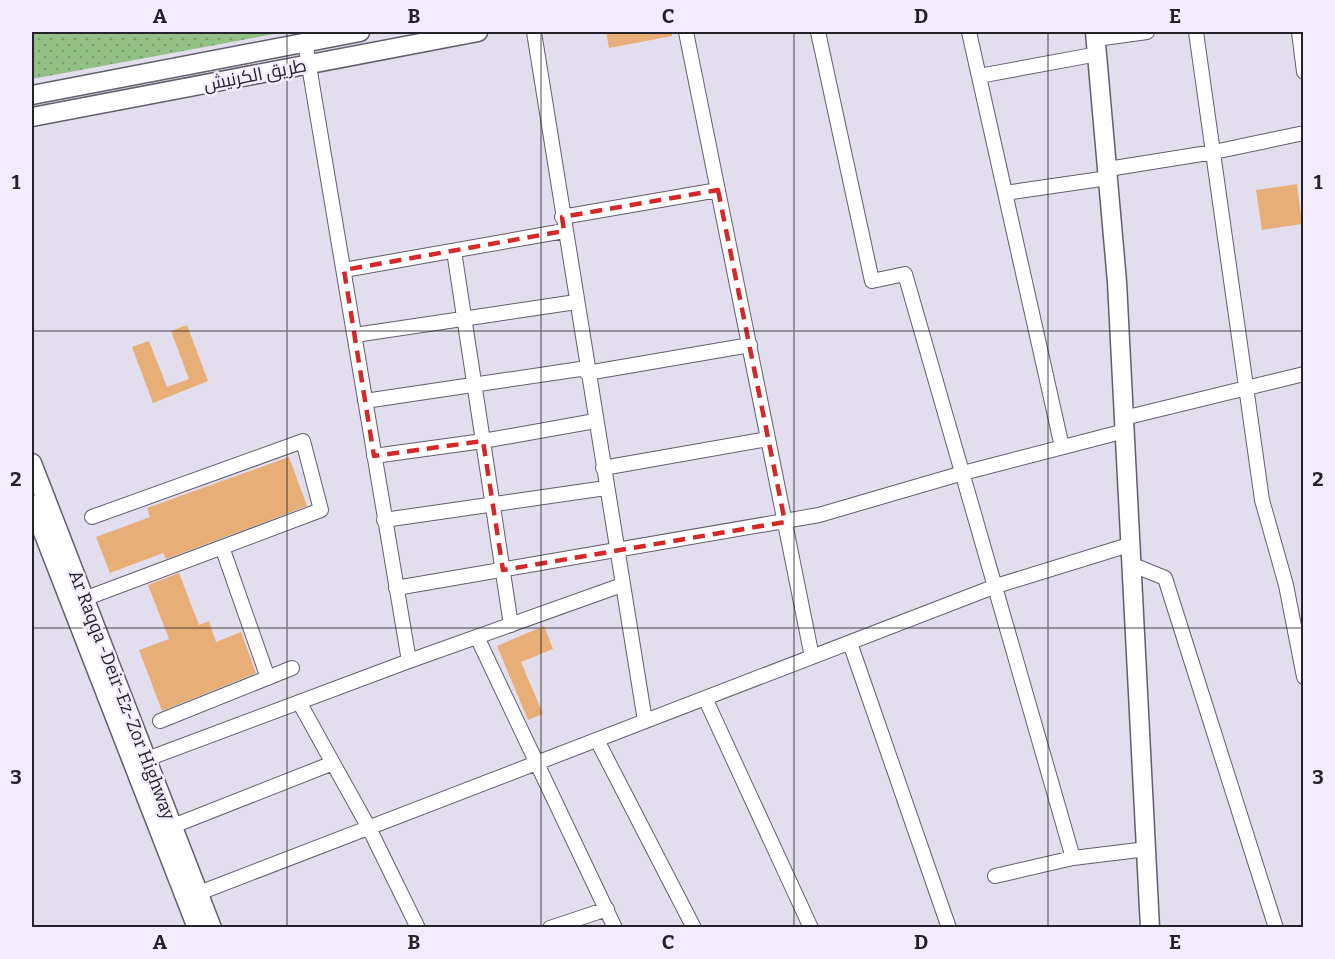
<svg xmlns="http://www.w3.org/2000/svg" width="1335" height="959" viewBox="0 0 1335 959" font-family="Bitter,Cairo,serif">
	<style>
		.green { fill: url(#green-dots) }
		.building { fill: #e8ae77 }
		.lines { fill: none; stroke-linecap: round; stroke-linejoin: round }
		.minor-casing { stroke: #635e6c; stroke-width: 16 }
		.major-casing { stroke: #635e6c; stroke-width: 21 }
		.minor { stroke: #fff; stroke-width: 14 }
		.major { stroke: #fff; stroke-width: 18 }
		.marked { fill: none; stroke: #d62828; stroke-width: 4.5; stroke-dasharray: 12 8; stroke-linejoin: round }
		.grid { fill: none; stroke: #242228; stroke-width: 1.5; stroke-opacity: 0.55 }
		.labels { text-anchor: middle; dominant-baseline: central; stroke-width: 5; stroke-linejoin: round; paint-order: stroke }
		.street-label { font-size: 18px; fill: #242228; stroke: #f1ebfc }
		.neatline { fill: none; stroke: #242228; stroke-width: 2 }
		.grid-label { font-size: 20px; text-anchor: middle; font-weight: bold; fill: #242228 }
	</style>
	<defs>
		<pattern id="green-dots" width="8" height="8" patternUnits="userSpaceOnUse" patternTransform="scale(1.5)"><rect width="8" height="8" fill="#92c085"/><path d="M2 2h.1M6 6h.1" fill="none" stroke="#779c6d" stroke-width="1.8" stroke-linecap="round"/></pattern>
	</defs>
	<rect width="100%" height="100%" fill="#e3deee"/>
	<path class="green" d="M32 32H285L32 79Z"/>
	<path class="building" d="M606 32H672V36L609 48Z
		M1297 184 1302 224 1262 230 1256 190Z
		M187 325 208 381 153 403 132 347 149 341 167 387 189 379 171 331Z
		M289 457 307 506 166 559 163 553 110 573 96 537 150 517 147 508Z
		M179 573 199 625 209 621 216 642 241 632 256 673 162 711 139 650 169 639 148 585Z
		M544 626 553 649 521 662 543 714 528 720 497 646Z"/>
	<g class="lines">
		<g class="minor-casing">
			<path id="minor" d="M534 32 645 721
				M686 32 812 657
				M818 32 872 281 905 274 1073 858
				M969 32 1062 447
				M1196 32 1262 500 1286 585 1304 677
				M1299 32 1304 72
				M1096 39 1147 32
				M305 42 409 661
				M979 76 1098 54
				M1108 169 1214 152 1304 133
				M1005 193 1108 178
				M562 217 718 190
				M454 251 511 625
				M344 270 564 231
				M355 335 576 302
				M587 373 750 345
				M365 401 587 368
				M1124 418 1304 374
				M374 456 483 441 595 421
				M603 468 768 439
				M384 520 606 488
				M222 547 268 678
				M1133 565 1165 578 1276 928
				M396 588 819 515 963 473 1125 431
				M84 599 321 510 303 441 92 517
				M477 637 615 928
				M850 643 949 928
				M705 698 811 928
				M299 702 369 828 418 928
				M160 721 292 668
				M597 740 694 928
				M147 759 409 661 622 585
				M173 826 333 763
				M995 876 1073 858 1147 849
				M199 893 996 586 1132 544
				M550 928 607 909"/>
		</g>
		<g class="major-casing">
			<path id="major" d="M1095 32 1117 282 1150 928
				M32 95 360 32
				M32 117 478 32
				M32 463 212 928
				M32 504 197 928"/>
		</g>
		<use href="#minor" class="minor"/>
		<use href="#major" class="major"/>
	</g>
	<path class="marked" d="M718 190 785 522 503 570 483 441 374 456 344 270 564 231 562 217Z"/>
	<path class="grid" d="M287 32V928M541 32V928M794 32V928M1048 32V928M32 331H1304M32 628H1304"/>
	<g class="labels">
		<g class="street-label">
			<text transform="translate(255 75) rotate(-11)">طريق الكرنيش</text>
			<text transform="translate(122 695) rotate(69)">Ar Raqqa -Deir-Ez-Zor Highway</text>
		</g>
	</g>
	<rect width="1335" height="959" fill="none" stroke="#f1ebfc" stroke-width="66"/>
	<rect x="33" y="33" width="1269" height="893" class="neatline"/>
	<g class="grid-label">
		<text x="160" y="23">A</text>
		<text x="414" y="23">B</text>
		<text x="668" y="23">C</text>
		<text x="921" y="23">D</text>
		<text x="1175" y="23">E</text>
		<text x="16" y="189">1</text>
		<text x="1318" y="189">1</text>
		<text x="16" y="486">2</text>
		<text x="1318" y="486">2</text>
		<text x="16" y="784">3</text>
		<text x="1318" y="784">3</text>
		<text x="160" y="949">A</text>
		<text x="414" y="949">B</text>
		<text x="668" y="949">C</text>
		<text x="921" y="949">D</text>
		<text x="1175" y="949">E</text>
	</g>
</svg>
